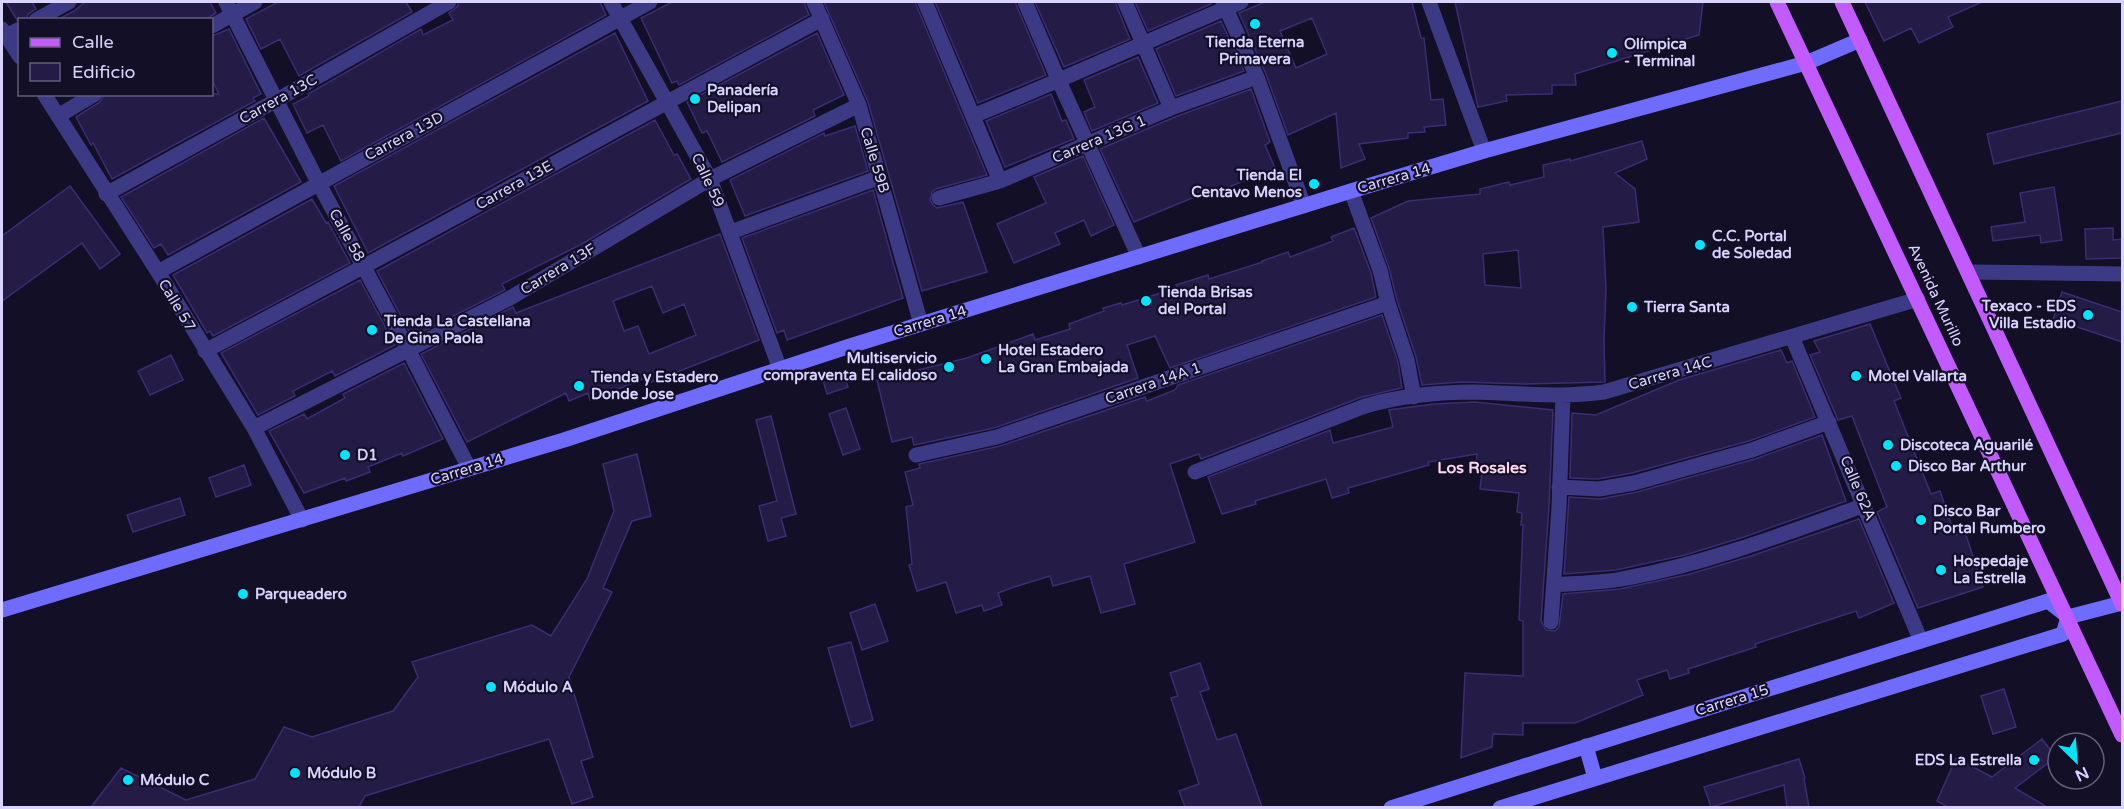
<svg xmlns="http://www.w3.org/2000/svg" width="2124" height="809" viewBox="0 0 2124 809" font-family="'Varela Round',sans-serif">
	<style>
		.building { fill: #241b47; stroke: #3b2d73; stroke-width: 1.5; fill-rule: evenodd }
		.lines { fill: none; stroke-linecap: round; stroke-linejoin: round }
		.minor { stroke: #3d3a85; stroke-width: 15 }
		.tertiary { stroke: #3d3a85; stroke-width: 15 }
		.secondary { stroke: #6f6bff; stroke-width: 15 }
		.primary { stroke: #c25bff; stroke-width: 15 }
		.poi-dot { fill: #00e5ff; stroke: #130f26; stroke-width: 2 }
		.labels { text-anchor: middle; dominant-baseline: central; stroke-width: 4.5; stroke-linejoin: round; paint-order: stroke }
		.poi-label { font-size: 15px; font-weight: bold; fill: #d9d4ff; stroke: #130f26; text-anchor: start }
		.street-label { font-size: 15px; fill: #d9d4ff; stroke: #130f26 }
		.neighbourhood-label { font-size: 16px; font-weight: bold; fill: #ffd6f0; stroke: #130f26 }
	</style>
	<rect width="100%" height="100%" fill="#130f26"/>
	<path class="building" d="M6 2H32L36 9 28 14 26 20H17Z
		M85 2H210L216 13 205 20H57L74 11Z
		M278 2H406L412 12 299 76 280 39 261 49 246 19Z
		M459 2H600L606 15 341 161 323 125 307 133 293 104 309 96 308 94 421 29 423 35 453 20 449 13 457 7Z
		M672 2H804L809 15 679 85 677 81 672 83 641 18Z
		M824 2H915L987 175 936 189 932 192 930 200 933 205 937 208 963 202 987 272 922 291 868 102Z
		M935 2H1015L1046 75 978 103Z
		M1035 2H1115L1130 39 1064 67Z
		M1135 2H1210L1211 4 1148 31Z
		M1265 2H1412L1421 38H1424L1431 100 1443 99 1446 125 1424 127 1425 132 1408 133V138L1359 144 1365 159 1341 168 1336 113 1288 135 1266 74 1239 13ZM1312 18 1327 54 1296 68 1280 31Z
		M1455 2H1703L1699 35 1575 74 1576 85H1552V94L1506 95 1507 101 1478 107Z
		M1865 2H1982L1948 17 1953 27 1919 43 1911 28 1884 41Z
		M1221 21 1244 71 1176 96 1156 49Z
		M229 29 261 94 253 98 255 101 112 179 93 143 91 145 76 117 100 102 105 94H219L212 80V36Z
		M615 33 648 101 646 102 368 253 334 186Z
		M817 33 844 95 813 110 815 116 722 162 707 131 702 133 687 102Z
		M1138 57 1158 103 1092 131 1084 112 1095 107 1084 80Z
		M1251 89 1270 142 1265 145 1275 168 1210 195 1209 191 1134 222 1100 149 1175 117Z
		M1051 94 1062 121 1066 120 1074 139 1005 167 986 121Z
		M2122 101V133L1994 164 1987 134Z
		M264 118 301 182 168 255 161 244 154 248 121 197Z
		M655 120 674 155 677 154 691 179 582 244 502 284 505 290 412 337 377 271Z
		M855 126 868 171 745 216 730 180 824 133 825 136Z
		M1642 141 1647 159 1615 173 1635 189 1639 222 1603 227 1606 289 1604 340 1605 382 1526 384 1461 382 1422 385 1416 357 1397 300 1389 268 1371 218 1408 201 1480 194V189L1509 182 1510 185 1544 177 1543 165 1570 159V161ZM1518 250 1521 288 1485 285 1483 254Z
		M1083 156 1114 225 1091 236 1084 220 1055 233 1060 244 1014 263 997 224 1046 203 1034 177Z
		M70 186 120 254 100 269 82 243 2 301V236Z
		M2054 187 2062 240 2041 243 2040 235 1993 241 1991 227 2025 222 2020 193Z
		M873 190 903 298 787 340 784 330 777 333 742 238Z
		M312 199 326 223 328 222 350 263 213 336 210 331 207 333 173 275Z
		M1354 228 1371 273 1376 297 1170 368 1155 336 1127 345 1138 378 994 428 914 445 912 437 892 442 877 380 967 358 1033 334 1035 340 1070 329 1069 324 1104 311 1103 308 1121 303 1122 305 1177 288 1176 285 1208 275 1209 279 1263 262 1262 261 1288 252 1290 257 1333 241 1331 237Z
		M2113 228V240L2122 239V258L2086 259 2085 229Z
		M720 234 759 340 646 384 643 379 590 400 588 393 569 401 566 393 467 442 421 354 513 307 516 313ZM652 286 663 313 684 304 696 335 649 354 638 326 624 331 613 301Z
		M360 280 395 345 335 376 332 371 293 391 295 396 258 415 221 353Z
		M2062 292 2122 312V342L2053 319Z
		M1382 315 1398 362 1402 388 1362 397 1201 459 1199 454 1170 464 1195 542 1124 564 1135 604 1101 613 1090 576 1053 586 1050 576 1014 587 998 593 1002 605 984 611 982 605 956 613 946 582 917 591 909 565 912 564 906 507 913 505 905 472 920 468 919 464 1000 446 1145 397 1147 401 1175 390 1178 385Z
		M1870 324 1901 398 1894 401 1931 494 1940 491 1955 535 1965 532 1983 587 1918 608 1877 512 1887 507 1852 416 1838 420 1810 355 1820 352 1814 341Z
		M1781 350 1787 363 1792 361 1815 417 1749 441 1632 473 1598 479 1570 478 1572 413 1596 415 1679 380Z
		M171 355 183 380 150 395 138 371Z
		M404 363 443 439 403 456 402 453 368 467 370 472 346 481 345 478 304 493 269 431 304 414 307 419 345 398 343 394Z
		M843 371 848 387 827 394 822 377Z
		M1475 402 1553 410 1549 506 1541 621 1546 630 1555 631 1559 627 1563 594 1620 589 1690 574 1751 556 1859 519 1894 603 1859 618 1856 611 1755 644 1756 647 1688 669 1689 673 1670 679 1667 670 1637 680 1643 695 1575 723H1523V735L1493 734 1492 747 1461 758 1465 673 1523 676V621L1519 620 1523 525H1521L1522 513 1517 512 1519 493 1480 489 1483 463H1476L1477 454 1428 462 1429 465 1348 488 1349 493 1332 498 1326 479 1255 501 1256 504 1222 514 1208 477 1330 430 1333 443 1393 427 1389 410 1434 404Z
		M846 408 860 449 843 455 829 414Z
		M771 416 796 514 781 518 786 536 768 541 759 506 777 501 756 420Z
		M1822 435 1846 501 1744 537 1685 555 1616 570 1564 574 1569 497 1600 499 1637 492 1755 459Z
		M637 454 651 516 632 521 603 588 612 592 569 677 593 757 581 761 593 797 572 804 549 739 365 796 359 807H91L121 768 186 800 255 779 284 727 312 737 393 711 418 677 412 662 532 625 551 636 587 579 614 511 603 464Z
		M244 465 251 485 216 497 209 478Z
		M180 498 185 515 133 532 127 515Z
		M875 604 888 641 862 650 850 613Z
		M851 642 873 720 851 727 828 648Z
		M1200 663 1209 689 1200 692 1217 740 1236 734 1262 807H1185L1179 791 1199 784 1171 698 1178 696 1170 673Z
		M2004 689 2016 727 1993 734 1981 696Z
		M2042 739 2056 757 2015 788 2047 807H1948L1937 801 1956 758 1992 777Z
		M1799 759 1805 778 1804 779 1809 807H1787L1784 785 1711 807 1704 787Z"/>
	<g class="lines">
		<path class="minor" d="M226 2 318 182 409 351 469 468
			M814 2 859 105 921 324
			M925 2 1000 181
			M1025 2 1059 81 1139 257
			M1125 2 1171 108
			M1223 2 1257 77 1304 206
			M1429 2 1484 151
			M36 20 69 2
			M212 26 255 2
			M2 29 20 57
			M6 36 20 29
			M44 94 158 272 254 428 302 520
			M58 116 95 94
			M973 116C1063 80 1151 39 1241 2
			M1351 191 1380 270 1388 303 1407 360 1414 397
			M106 194 277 100 449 2
			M939 198 1000 181 1171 108 1257 77
			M731 232 880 177
			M158 272 650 2
			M1968 272 2122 274
			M1792 337 1921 641
			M205 351C412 242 616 129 822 19
			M254 428 510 298 710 179 859 105
			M916 455 997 437 1388 303
			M1195 472 1365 406C1400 396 1439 392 1475 392 1519 393 1561 398 1604 392L1918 299
			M1559 487 1599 489 1634 483 1752 450 1829 422
			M1554 585C1578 583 1603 583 1627 578 1709 563 1787 533 1865 505
			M1551 622 1559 507 1563 396"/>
		<path class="tertiary" d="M611 2 710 179 780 369"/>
		<path class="secondary" d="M2 610 564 440 850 346 1351 191 1484 151 1806 63 1860 40
			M2068 617 2122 603
			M1586 746 1595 778
			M1391 808 2048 601 2066 615
			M1500 808 2063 634 2068 617"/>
		<path class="primary" d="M1777 2 2122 735
			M1842 2 2122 604"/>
	</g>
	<g class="poi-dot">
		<circle cx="1255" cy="24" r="6"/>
		<circle cx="1612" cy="53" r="6"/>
		<circle cx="695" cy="99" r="6"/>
		<circle cx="1314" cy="184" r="6"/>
		<circle cx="1700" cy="245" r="6"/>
		<circle cx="1146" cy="301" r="6"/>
		<circle cx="1632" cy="307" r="6"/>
		<circle cx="2088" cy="315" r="6"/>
		<circle cx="372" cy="330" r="6"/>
		<circle cx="986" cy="359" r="6"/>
		<circle cx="949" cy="367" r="6"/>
		<circle cx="1856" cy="376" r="6"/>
		<circle cx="579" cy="386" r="6"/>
		<circle cx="1888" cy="445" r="6"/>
		<circle cx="345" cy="455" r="6"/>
		<circle cx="1896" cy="466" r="6"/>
		<circle cx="1921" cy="520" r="6"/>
		<circle cx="1941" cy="570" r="6"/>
		<circle cx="243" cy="594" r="6"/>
		<circle cx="491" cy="687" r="6"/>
		<circle cx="2034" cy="760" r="6"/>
		<circle cx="295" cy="773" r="6"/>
		<circle cx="128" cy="780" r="6"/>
	</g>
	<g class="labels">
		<g class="poi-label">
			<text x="1255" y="42" text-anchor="middle">Tienda Eterna<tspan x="1255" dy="17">Primavera</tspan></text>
			<text x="1624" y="44">Olímpica<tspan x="1624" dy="17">- Terminal</tspan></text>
			<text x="707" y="90">Panadería<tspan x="707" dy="17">Delipan</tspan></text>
			<text x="1302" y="175" text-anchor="end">Tienda El<tspan x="1302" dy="17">Centavo Menos</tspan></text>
			<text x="1712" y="236">C.C. Portal<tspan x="1712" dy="17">de Soledad</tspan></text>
			<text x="1158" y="292">Tienda Brisas<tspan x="1158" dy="17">del Portal</tspan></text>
			<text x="2076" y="306" text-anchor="end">Texaco - EDS<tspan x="2076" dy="17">Villa Estadio</tspan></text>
			<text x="1644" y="307">Tierra Santa</text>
			<text x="384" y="321">Tienda La Castellana<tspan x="384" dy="17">De Gina Paola</tspan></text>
			<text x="998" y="350">Hotel Estadero<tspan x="998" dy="17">La Gran Embajada</tspan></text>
			<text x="937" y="358" text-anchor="end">Multiservicio<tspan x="937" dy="17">compraventa El calidoso</tspan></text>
			<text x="1868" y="376">Motel Vallarta</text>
			<text x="591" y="377">Tienda y Estadero<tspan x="591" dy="17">Donde Jose</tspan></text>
			<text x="1900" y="445">Discoteca Aguarilé</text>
			<text x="357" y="455">D1</text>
			<text x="1908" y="466">Disco Bar Arthur</text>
			<text x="1933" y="511">Disco Bar<tspan x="1933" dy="17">Portal Rumbero</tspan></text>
			<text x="1953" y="561">Hospedaje<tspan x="1953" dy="17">La Estrella</tspan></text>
			<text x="255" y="594">Parqueadero</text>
			<text x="503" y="687">Módulo A</text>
			<text x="2022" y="760" text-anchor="end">EDS La Estrella</text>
			<text x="307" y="773">Módulo B</text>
			<text x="140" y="780">Módulo C</text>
		</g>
		<g class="street-label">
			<text transform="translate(278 99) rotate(-29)">Carrera 13C</text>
			<text transform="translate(404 136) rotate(-28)">Carrera 13D</text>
			<text transform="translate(1099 139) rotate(-23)">Carrera 13G 1</text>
			<text transform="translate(875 160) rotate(73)">Calle 59B</text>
			<text transform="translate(1394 178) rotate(-16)">Carrera 14</text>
			<text transform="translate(708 180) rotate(65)">Calle 59</text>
			<text transform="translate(514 185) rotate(-29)">Carrera 13E</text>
			<text transform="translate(347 235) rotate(61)">Calle 58</text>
			<text transform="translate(558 269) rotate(-31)">Carrera 13F</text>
			<text transform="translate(1936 295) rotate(65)">Avenida Murillo</text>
			<text transform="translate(177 305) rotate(59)">Calle 57</text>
			<text transform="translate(930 321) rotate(-17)">Carrera 14</text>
			<text transform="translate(1670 373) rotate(-16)">Carrera 14C</text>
			<text transform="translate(1153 383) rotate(-19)">Carrera 14A 1</text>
			<text transform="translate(467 469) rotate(-17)">Carrera 14</text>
			<text transform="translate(1858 488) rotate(67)">Calle 62A</text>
			<text transform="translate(1732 700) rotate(-17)">Carrera 15</text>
		</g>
		<g class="neighbourhood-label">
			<text x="1482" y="468">Los Rosales</text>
		</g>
	</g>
	<rect width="2124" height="809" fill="none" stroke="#d9d4ff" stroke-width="6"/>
	<rect x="18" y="18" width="195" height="78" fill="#130f26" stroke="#625e7d" stroke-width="1.5"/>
	<rect x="30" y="38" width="30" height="9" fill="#c25bff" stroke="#625e7d" stroke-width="1.5"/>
	<text x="72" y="48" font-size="18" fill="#d9d4ff">Calle</text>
	<rect x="30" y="63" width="30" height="18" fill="#241b47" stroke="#625e7d" stroke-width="1.5"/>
	<text x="72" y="78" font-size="18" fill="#d9d4ff">Edificio</text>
	<g transform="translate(2076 761) rotate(155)"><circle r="28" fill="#130f26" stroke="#625e7d" stroke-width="1.5"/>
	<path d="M0-4.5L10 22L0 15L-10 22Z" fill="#00e5ff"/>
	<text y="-9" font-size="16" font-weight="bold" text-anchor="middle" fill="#d9d4ff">N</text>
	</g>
</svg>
